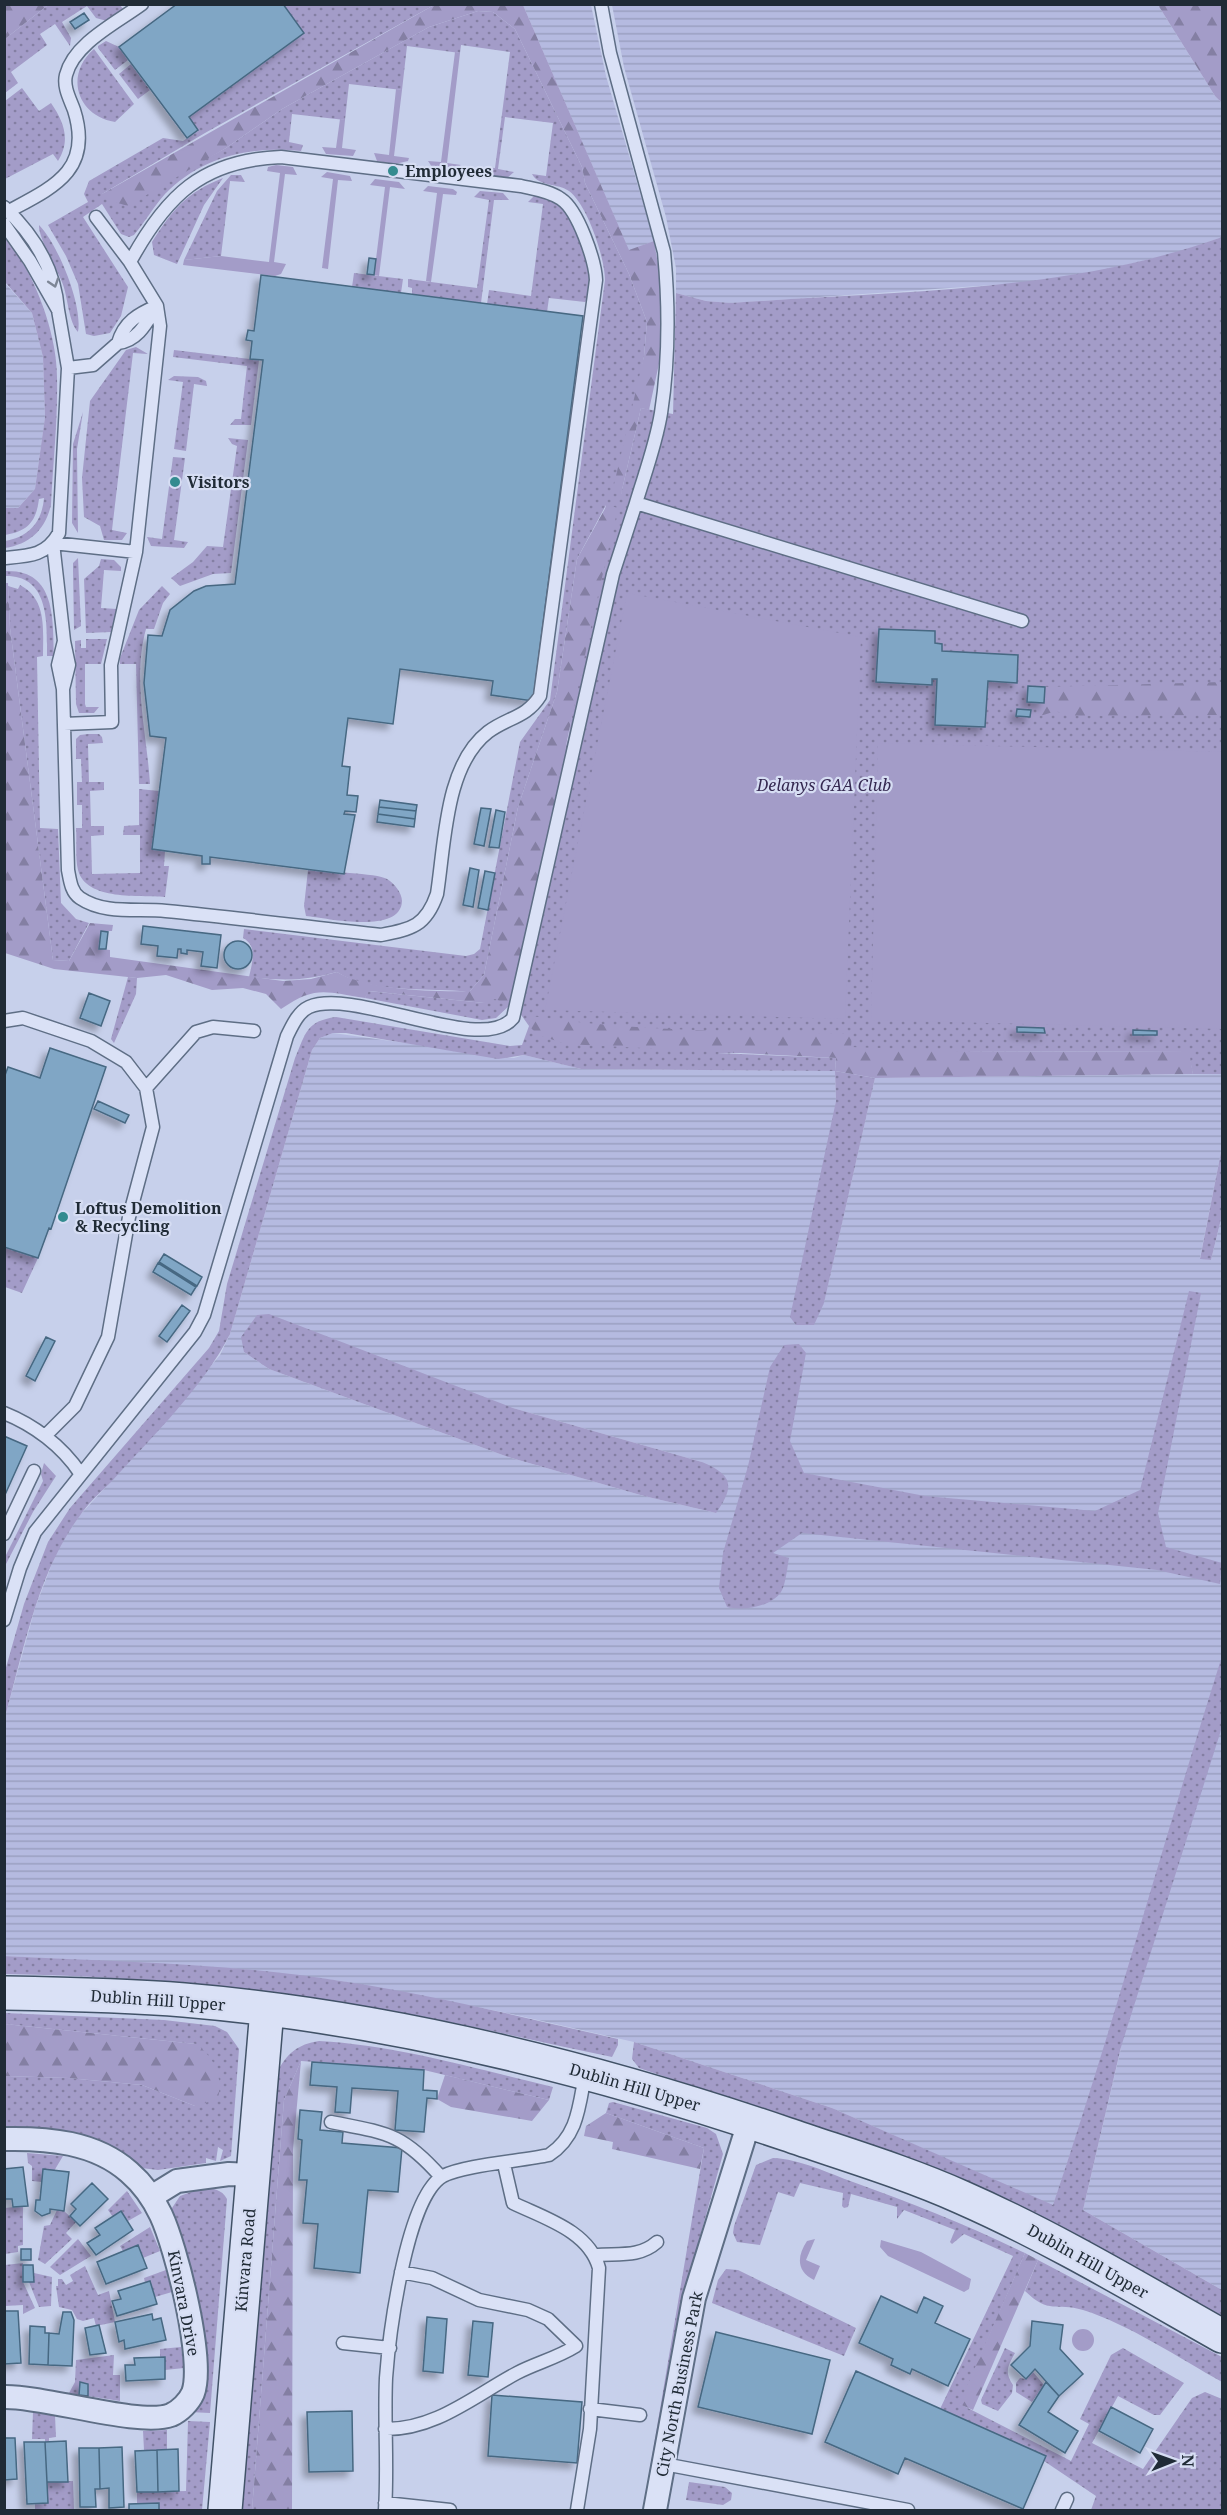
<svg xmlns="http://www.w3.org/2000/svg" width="1227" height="2515" viewBox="0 0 1227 2515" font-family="'Noto Serif',serif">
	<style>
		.farmland { fill: url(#farmland-rules); fill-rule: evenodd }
		.grass { fill: url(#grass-dots) }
		.forest { fill: url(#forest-firs) }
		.garden { fill: #a39cc8 }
		.building { fill: #80a6c5; stroke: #466882; stroke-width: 1.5; filter: url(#shadow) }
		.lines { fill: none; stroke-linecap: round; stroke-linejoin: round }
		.lane-casing { stroke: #5e6e85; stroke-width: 15 }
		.street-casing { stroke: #5e6e85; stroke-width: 26 }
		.secondary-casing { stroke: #415267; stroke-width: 36 }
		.lane { stroke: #dae1f6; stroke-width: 12 }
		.street { stroke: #dae1f6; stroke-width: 22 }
		.secondary { stroke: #dae1f6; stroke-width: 33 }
		.oneway { stroke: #7d8696 }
		.poi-dot { fill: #338b8f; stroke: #d6ddf3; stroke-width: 2 }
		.labels { text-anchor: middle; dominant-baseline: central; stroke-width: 4.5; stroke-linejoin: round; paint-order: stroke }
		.poi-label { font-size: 16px; font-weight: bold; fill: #202b36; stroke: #d6ddf3; text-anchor: start }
		.park-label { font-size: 16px; font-style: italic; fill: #352951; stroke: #d6ddf3 }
		.street-label { font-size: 16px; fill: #202b36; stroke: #d6ddf3 }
	</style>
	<defs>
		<pattern id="farmland-rules" width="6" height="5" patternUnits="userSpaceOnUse" patternTransform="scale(1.5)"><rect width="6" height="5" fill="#b5bae0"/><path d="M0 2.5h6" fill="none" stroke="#9ba0c1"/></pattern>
		<pattern id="grass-dots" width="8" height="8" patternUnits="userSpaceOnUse" patternTransform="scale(1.5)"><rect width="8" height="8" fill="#a39cc8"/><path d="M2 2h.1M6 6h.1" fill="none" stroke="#847fa3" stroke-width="1.8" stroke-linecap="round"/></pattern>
		<pattern id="forest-firs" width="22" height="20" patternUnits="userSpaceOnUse" patternTransform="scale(1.5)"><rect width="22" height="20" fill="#a39cc8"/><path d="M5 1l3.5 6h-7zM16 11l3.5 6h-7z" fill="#847fa3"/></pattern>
		<filter id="shadow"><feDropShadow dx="-5.5" dy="5.5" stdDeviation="3" flood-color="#0004"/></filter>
	</defs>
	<rect width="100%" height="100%" fill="#c7d0eb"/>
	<path class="farmland" d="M523 5H591L606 76 654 241 629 251Z
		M612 5H1158L1215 96 1222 103V237L1181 252 1091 273 1038 282 731 303 706 301 676 293V268L666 217 624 67Z
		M4 282 32 313 43 357 45 417 35 489 18 508H5Z
		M333 1033 514 1058 524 1055 581 1069 835 1071 836 1101 813 1325 824 1302 875 1078 1222 1074V1147L1200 1258 1211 1260 1222 1215V2290L1083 2210 1121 2048 1106 2045 1053 2206 832 2108 634 2042 502 2012 341 1981 238 1969 5 1956V1717L35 1608 58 1548 80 1515 150 1439 220 1355 230 1334 312 1050 320 1038ZM244 1352 513 1408 702 1462 716 1513 644 1496 508 1457 269 1369Z"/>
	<path class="grass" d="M48 5H120L123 9 107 21 96 18 87 6 62 22 71 38 70 46 55 24 40 34 47 45 11 72 18 83 5 93V39Z
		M283 5H434L205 133 102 194 177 175 226 148 282 109 429 27 478 11 493 12 515 29 582 167 585 183 629 274 647 322 644 356 621 494 641 408 673 414 676 293 706 301 731 303C896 291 1066 293 1222 237V1074H1193L1188 1051 717 1053 836 1058 835 1071 875 1078 824 1303 814 1325H796L790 1317 836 1101 835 1071 581 1069 524 1055 498 1059 346 1033H333L320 1038 312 1050 230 1334C205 1385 151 1438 113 1480 101 1492 88 1503 79 1517 37 1574 24 1650 5 1717V1671L24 1604 48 1542 70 1508 209 1348 219 1331 227 1284 295 1058C306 1033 306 1021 336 1017L510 1046 522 1045 529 1026 517 1009 510 1005 496 1018 482 1020 365 998 368 991 484 1003 568 739 606 505 577 559 557 692 518 807 484 975 470 991H460C421 988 370 993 337 972 304 981 283 981 249 977 252 963 258 946 243 938L244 929 466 956 474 954 480 949 520 742 550 700 605 280C605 258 587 204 569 191 558 183 539 187 532 174L546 176 553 123 505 117 498 169 514 172 507 178 482 174 479 167 495 168 510 52 461 45 460 53 407 46 402 90 349 84 345 120 292 114 289 142 303 145 301 151C250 146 202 156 165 194 154 206 145 222 134 235L129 237 121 234 102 204 83 217 128 287 121 316 110 333 94 336 86 334 78 284 66 256 48 225 88 202 84 194 89 181 163 138 183 141 198 131 189 117 303 34Z
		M106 41 119 47 128 60 115 70 98 48V46Z
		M94 49 134 104 115 122C77 116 64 75 94 49Z
		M131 64 150 90 138 99 119 74Z
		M22 88 39 111 51 103C64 122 71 140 58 161L53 154 5 179V101Z
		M231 175H241L245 182 230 181 221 256 184 260 217 191Z
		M223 178 204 205 177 264 154 255 152 242C172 210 187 192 223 178Z
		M480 191 503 193 509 200H494L481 303 412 294V288L408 287V279L477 288 489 200 474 197Z
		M535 195 544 196 565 206 588 259 592 275 589 299 585 302 549 298 547 312 487 304 489 290 531 296 543 204 528 202Z
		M39 225C58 244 83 306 78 332 68 321 68 296 62 282 57 269 38 237 39 225Z
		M5 238C34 271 57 333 57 377 58 419 53 463 51 505 45 530 30 544 5 548V541C29 537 42 522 44 498L39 499C36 522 28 531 5 535V508H18L35 489 45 417 43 357 32 313 5 282Z
		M354 273 403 279 401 293 352 287Z
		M136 347 148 354 133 353 112 530 127 533 122 540H104L100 526 84 517 82 478 90 401 126 350Z
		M174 350 259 360 251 425H230L235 419H241L247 366 173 357Z
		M174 376 198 377 206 381 207 386 194 384 186 451 174 449 183 382 168 380Z
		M83 412 77 449 78 533 72 523 73 444Z
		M228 438 248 440 231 573 213 574 180 586 171 578 193 562 207 546 223 547 237 446 232 444Z
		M173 457 185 458 174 540 188 542 184 548 151 546 147 537 162 539Z
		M78 558 81 626 74 630 73 570V563Z
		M101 559 114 560 121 567V571L104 570 101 608 117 609 111 632 86 633 84 579 99 566Z
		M5 571C56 569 53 619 54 656H47C47 624 50 575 5 576Z
		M20 585C47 599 43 629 43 656L37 657 40 828 58 829 61 903 76 919 89 923 69 961 53 960 10 628 8 586 18 589Z
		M162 586 170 594 163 603 154 629H146C132 679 147 734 150 784H139L136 664H120V658L139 610Z
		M86 639H107L101 664H85V704L86 707H99L94 713H79L76 704 75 641 81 640V648H86Z
		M88 734H99L102 737 103 743 88 744 89 782H104V790L90 791 91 826H104V835L91 836 92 874 140 873V835H123L124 826 139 825V789L159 791 152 849 165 851 164 866H169L165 897C140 895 86 901 78 870 75 858 77 841 76 828H82V805H77V782H82L81 759H76V739L80 735Z
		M308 870C324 872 377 873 387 879 394 883 402 893 402 901 401 935 326 918 306 916L304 906Z
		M128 977 137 978 136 994 114 1043 111 1039Z
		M1222 1147V1215L1211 1260 1200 1259Z
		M4 1247 38 1258 22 1293 5 1287Z
		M1189 1291 1201 1293 1158 1513 1166 1547 1222 1563 1220 1584 1157 1570 802 1533 773 1553 789 1558C787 1568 786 1584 781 1592 771 1607 743 1611 727 1607L719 1588 723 1553 748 1466 770 1367 784 1345 799 1344 806 1353 790 1441 804 1473 925 1496 1095 1511 1140 1490Z
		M269 1314 513 1408 702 1462C733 1475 735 1486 716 1513L644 1496 508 1457 269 1369 244 1352 241 1337 257 1315Z
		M44 1463 56 1476 33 1512 5 1566V1557L43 1481 41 1474Z
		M1222 1656V1727L1121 2047 1083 2210 1222 2290V2317L1146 2273 902 2156 639 2068 632 2059 634 2042 832 2108 1053 2205C1114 2024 1164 1839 1222 1656Z
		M4 1956C116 1962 230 1963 341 1981 434 1995 526 2018 618 2039V2045L612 2057C535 2041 458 2022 380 2009 256 1988 130 1976 5 1974Z
		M5 2013 164 2020 215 2026 227 2032 239 2049 231 2156 220 2161 223 2150 218 2147 216 2161 206 2158V2163L158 2170 141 2168 129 2158 85 2137 5 2131V2076L68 2078 142 2085 195 2106 196 2044 5 2024Z
		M319 2041C396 2045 477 2069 553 2087L549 2100 424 2070 301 2061 284 2100 252 2510H237L277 2073C286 2054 298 2044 319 2041Z
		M613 2102 707 2128 716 2134 723 2154 684 2294 647 2510H643L704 2148 606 2113 609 2103Z
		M27 2153 63 2156 54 2171 42 2182 32 2181V2166L28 2163Z
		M773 2158C800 2159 828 2173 853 2182 912 2203 969 2226 1025 2253L960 2404 1071 2461 1089 2424 1080 2419 1111 2355 1123 2348 1184 2383 1160 2415H1154L1118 2396 1092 2443 1143 2469 1192 2398 1205 2392 1222 2399V2510H1091L1096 2496 1044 2461 1046 2456 940 2409 1013 2256 964 2234 952 2244 950 2242 955 2230 904 2210 897 2219V2207L851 2194 848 2207 844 2208 842 2206 843 2193 800 2183 794 2197 778 2192 760 2245 737 2242 733 2233 734 2226 756 2165Z
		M202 2188C212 2188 222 2189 227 2199L210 2413 189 2412 172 2208 180 2196Z
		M127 2191 142 2213 128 2221 121 2212 113 2217 108 2210Z
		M23 2206V2245L18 2246V2252L5 2254V2208Z
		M57 2210 64 2211 76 2222 66 2233 72 2239 45 2264 38 2260 44 2226 50 2225Z
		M150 2227 160 2251 143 2258 138 2245 123 2251 120 2246Z
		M78 2239 91 2256 60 2275 50 2267Z
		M1038 2260 1222 2357V2382C1181 2359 1128 2324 1083 2310 1055 2302 1050 2315 1025 2291Z
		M23 2263V2282L35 2308 23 2314V2305L5 2306V2265Z
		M85 2266 98 2295 109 2291 115 2322 96 2326 94 2318 83 2321 77 2319 72 2310 59 2307 56 2286H58V2279H62L66 2285 73 2281 70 2275Z
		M726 2269 738 2270 856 2328 844 2356 712 2303 718 2280Z
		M166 2270 172 2292 155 2297 150 2282 145 2283 144 2278Z
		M34 2273 52 2277 51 2306 39 2307 29 2282H34Z
		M181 2347 184 2368 165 2370V2357H160V2349Z
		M1005 2348 1015 2353C1008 2366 1004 2372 1013 2385L1012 2393 998 2411 982 2404 981 2400Z
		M114 2355 113 2375H120V2401L88 2396V2384L80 2383 79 2395 69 2393 75 2382 76 2360Z
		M1033 2372 1044 2385 1032 2402 1016 2392V2383L1020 2378 1026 2379Z
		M33 2412 55 2416 56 2437 49 2438V2441L45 2442V2439H32Z
		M188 2421 210 2422 202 2510H159L158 2503 137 2504V2492L186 2491Z
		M167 2430V2450H144L143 2431Z
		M73 2481 74 2510H35V2504L48 2503 47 2482Z
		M689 2482 725 2487 732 2493 731 2500 723 2505 686 2500Z"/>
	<path class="forest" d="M5 4H48V5L5 39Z
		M434 5H523L629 250 654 241 663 294V345L649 410 641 408 621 494 612 493 644 356 647 322 629 274 585 183 582 167 515 29 493 12 478 11 429 27 282 109 226 148 128 206 111 201 102 194Z
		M1158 5H1222V103L1215 96Z
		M607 505 618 508C580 669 549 830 516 992L509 1005 495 999 484 1003 369 991 365 998C325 992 316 985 281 1009L266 994 243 988 212 990 166 975 137 978 54 969 5 953 4 583H8L10 628 53 960 69 961 90 923 113 925 112 931H101L100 949 110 950V957L283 981 311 979 337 972C365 990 436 992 470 991L484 975 518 807 557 692 577 559Z
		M1222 682V715L1069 716 1056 711 1037 717V702L1044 703 1045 687Z
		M531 1016C637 1032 745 1031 852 1034L851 1047 975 1052 1189 1051 1193 1074 875 1078 835 1071 836 1058 566 1044 538 1035 529 1026Z
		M5 2024 196 2044C215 2058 223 2076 218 2099L195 2106 142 2085 68 2078 5 2076Z
		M301 2061 293 2149 292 2510H252L284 2100Z
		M445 2075 549 2100 532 2121 451 2107 437 2099Z
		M606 2113 704 2148 700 2169 612 2149 613 2142 584 2136 586 2126Z
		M1025 2253 1038 2260 973 2410 959 2404Z"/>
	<path class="garden" d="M455 52 460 53 447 163 461 165 454 170 432 167 428 161 441 162Z
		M396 89 402 90 394 156 409 158 408 161 395 164 377 161 374 153 389 155Z
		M340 119 345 120 342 148 356 150 353 156 326 154 322 147 336 148Z
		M276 165 293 167 297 175 285 174 274 262 286 264 281 274 275 276 183 265 184 260 221 256 269 262 280 173 267 171 268 167Z
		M327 172 350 176 352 181 338 180 328 269 322 268 333 179 321 177Z
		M375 179 399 182 405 189 390 187 379 276 374 275 385 187 370 185Z
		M428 186 453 189 457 192 456 195 443 194 431 282 426 281 437 193 423 191Z
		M627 593 861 637 845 1019 545 1010Z
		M878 743 1222 752V1029L871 1020Z
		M815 2239 806 2260 820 2266 814 2280C796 2271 797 2256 807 2241Z
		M881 2240 921 2252 971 2279 969 2289 964 2292 888 2256 880 2247Z
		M1072 2340a11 11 0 1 1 22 0a11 11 0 1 1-22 0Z"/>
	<path class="building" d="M177 4H283L304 33 189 117 198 130 187 138 119 47Z
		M84 13 89 20 75 29 70 22Z
		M369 258 376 259 374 275 367 274Z
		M261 275 583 316 533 701 491 695 493 681 400 669 393 724 348 718 342 766 350 767 347 795 358 796 356 812 345 811 344 814 355 815 344 874 210 857V864H202V856L152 849 166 738 150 736 144 683 148 635 162 636 170 610 194 591 206 586 235 584 263 360 250 359 252 341 246 340 248 330 254 331Z
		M879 629 935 631V643L942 644V651L1018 655 1017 683 988 681 985 727 935 725 937 679H932V685L876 682Z
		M1028 686 1045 687 1044 703 1027 702Z
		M1017 709 1031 710 1030 717 1016 716Z
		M380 800 417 805 416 811 379 807Z
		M379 807 416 811 415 819 378 814Z
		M481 808 491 809 484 846 474 844Z
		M496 810 505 812 499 848 489 847Z
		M378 814 415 819 414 827 377 822Z
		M470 868 479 870 473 907 463 905Z
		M485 871 495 873 488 910 478 908Z
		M143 926 221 935 217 968 201 966 203 952 187 950V954L181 953V949H178L177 958 157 956 158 946 141 944Z
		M101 931 108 932 106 949H99Z
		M224 955a14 14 0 1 1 28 0a14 14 0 1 1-28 0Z
		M89 993 110 1001 101 1026 80 1018Z
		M1017 1027 1044 1028 1045 1033 1017 1032Z
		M1133 1030 1157 1031V1035H1133Z
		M50 1048 106 1067 51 1229 49 1228 38 1258 4 1247V1078L8 1067 40 1078Z
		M98 1101 129 1115 125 1123 94 1109Z
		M164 1254 202 1277 197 1286 159 1262Z
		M158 1263 196 1287 191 1295 153 1272Z
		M182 1305 190 1311 167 1342 159 1336Z
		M46 1337 55 1341 35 1381 26 1376Z
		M4 1436 27 1446 4 1497Z
		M312 2062 424 2070 423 2090 437 2091V2099L427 2098 424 2132 395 2130 398 2091 352 2088 350 2113 335 2112 337 2087 310 2085Z
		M300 2110 322 2112 320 2130 343 2132 342 2143 402 2148 398 2192 368 2190 360 2273 314 2268 318 2224 303 2223 307 2180H299L302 2140 298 2139Z
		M23 2167 28 2206 13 2207 12 2199H4V2169Z
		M43 2169 69 2172 64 2211 50 2209V2213L42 2216 35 2211 36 2200H40Z
		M92 2183 108 2199 80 2226 70 2216 76 2209 71 2204Z
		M121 2211 133 2230 96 2255 87 2243 100 2235 95 2228Z
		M138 2245 147 2268 106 2284 97 2262Z
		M21 2249H31V2260H21Z
		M23 2265H33L34 2282H23Z
		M150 2281 157 2304 117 2316 112 2301 121 2299 118 2291Z
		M881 2296 917 2313 924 2297 943 2306 935 2323 970 2339 948 2386 912 2369 910 2374 891 2365 893 2359 859 2343Z
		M4 2311H18L21 2363 4 2364Z
		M63 2312H71L74 2320 72 2366 48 2365 49 2333 59 2334Z
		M152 2314 153 2320 161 2318 166 2340 125 2349 124 2340 119 2342 115 2322Z
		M427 2317 447 2319 443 2373 423 2371Z
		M473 2321 493 2323 488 2377 468 2375Z
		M1032 2321 1063 2325 1060 2349 1083 2374 1059 2396 1035 2369 1026 2379 1011 2365 1030 2346Z
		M99 2325 106 2353 90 2355 85 2328Z
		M30 2326 45 2327V2333H49L48 2365 29 2364Z
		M716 2332 830 2360 812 2434 698 2407Z
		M165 2357V2379L126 2381 125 2365H135L134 2358Z
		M856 2371 1046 2456 1023 2509 905 2458 898 2474 825 2442Z
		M80 2382 88 2384V2396L79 2395Z
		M1046 2382 1059 2396 1048 2412 1078 2431 1065 2453 1019 2425Z
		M492 2395 582 2402 577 2463 488 2456Z
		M1111 2407 1153 2429 1140 2453 1099 2431Z
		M352 2411 353 2471 309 2472 307 2412Z
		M4 2438H15L17 2479 4 2480Z
		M66 2441 68 2482H47L45 2442Z
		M24 2442H45L48 2503 27 2504Z
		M122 2447 124 2507 109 2508V2488L100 2489 99 2448Z
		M79 2448H99L100 2489H95L96 2507H80Z
		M178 2449 179 2491 158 2492 157 2450Z
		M157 2450 158 2492H137L135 2451Z
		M159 2503V2510H129V2504Z"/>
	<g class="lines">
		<g class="lane-casing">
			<path id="lane" d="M601 4 610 53 664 252C669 305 669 361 661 413 656 444 645 473 636 503
				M4 207C34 235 55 270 58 310L30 261 4 224
				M9 211C54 187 93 170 74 110 70 99 63 87 66 75 74 43 118 22 142 4
				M96 217 130 262
				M157 306C147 322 138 341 118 343 124 322 138 314 157 306Z
				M68 368 93 365 118 343
				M4 558C29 556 46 556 59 533L68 368 58 310
				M64 641 53 543 136 552
				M64 641 69 665 63 689 58 665Z
				M63 689 68 870C70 880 71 892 80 898 105 915 138 908 166 911 238 918 309 927 381 935 412 929 426 926 437 894 445 843 445 765 488 732 508 717 526 718 540 696L596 280C595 260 578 210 561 199 550 191 534 189 521 186L281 157C202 160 166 196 130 262L157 306 160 326 136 552 111 665 112 722 64 724
				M4 1021 23 1018 91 1041 126 1062 146 1088 153 1127 129 1217 108 1337 75 1406 45 1436
				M146 1088 196 1032 213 1027 254 1031
				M4 1413C34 1425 62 1446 80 1473
				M4 1534 34 1471
				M4 1620 20 1568 35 1532 195 1332 204 1315 287 1036C292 1026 298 1012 309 1007 355 987 482 1056 513 1018L613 574 636 503 1022 621
				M331 2122C387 2133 402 2133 441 2177
				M504 2164 513 2203C544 2218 589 2231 599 2268L590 2429 577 2510
				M595 2255C618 2253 639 2258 657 2242
				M343 2343 390 2348
				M590 2409 640 2415
				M385 2429C435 2430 474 2396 517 2373 536 2363 557 2358 576 2346L548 2319 528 2310 479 2300 432 2278 401 2272
				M664 2464 908 2510
				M385 2503 450 2510
				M385 2510C388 2467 384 2422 386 2378 389 2337 406 2197 443 2176 464 2165 522 2161 549 2155 578 2136 579 2106 585 2075
				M1062 2510 1067 2499"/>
		</g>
		<g class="street-casing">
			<path id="street" d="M4 2139C48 2138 95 2142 129 2172 143 2184 153 2198 161 2215 176 2247 205 2361 193 2393 189 2402 180 2411 171 2415 140 2427 45 2396 4 2397
				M151 2197 177 2181 229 2174 252 2175
				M655 2510 694 2298 749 2122"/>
		</g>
		<g class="secondary-casing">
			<path id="secondary" d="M4 1993C64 1994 125 1995 184 2000 389 2017 592 2068 786 2134 844 2154 905 2172 961 2197 1052 2237 1137 2288 1222 2336
				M225 2510 267 2009"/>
		</g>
		<use href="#lane" class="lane"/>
		<use href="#street" class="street"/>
		<use href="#secondary" class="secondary"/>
	</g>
	<defs><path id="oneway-chevron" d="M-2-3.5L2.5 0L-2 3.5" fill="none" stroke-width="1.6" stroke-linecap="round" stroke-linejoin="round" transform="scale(1.5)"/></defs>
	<use class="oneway" href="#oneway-chevron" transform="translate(54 283) rotate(72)"/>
	<g class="poi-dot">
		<circle cx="393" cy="171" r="6"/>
		<circle cx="175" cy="482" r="6"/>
		<circle cx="63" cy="1217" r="6"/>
	</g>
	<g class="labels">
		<g class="poi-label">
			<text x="405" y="171">Employees</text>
			<text x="187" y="482">Visitors</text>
			<text x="75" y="1208">Loftus Demolition<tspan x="75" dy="18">&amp; Recycling</tspan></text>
		</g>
		<g class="park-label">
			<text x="824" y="785">Delanys GAA Club</text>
		</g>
		<g class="street-label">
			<text transform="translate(158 2000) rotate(4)">Dublin Hill Upper</text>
			<text transform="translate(635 2087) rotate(16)">Dublin Hill Upper</text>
			<text transform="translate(245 2260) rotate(-85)">Kinvara Road</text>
			<text transform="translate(1088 2261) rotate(29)">Dublin Hill Upper</text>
			<text transform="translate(184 2303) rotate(79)">Kinvara Drive</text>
			<text transform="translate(679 2384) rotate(-79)">City North Business Park</text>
		</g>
	</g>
	<rect width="1227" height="2515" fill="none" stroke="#202b36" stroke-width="12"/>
	<g transform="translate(1173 2461) rotate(89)" stroke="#d6ddf3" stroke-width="4.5" paint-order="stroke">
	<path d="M0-4.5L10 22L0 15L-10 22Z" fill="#202b36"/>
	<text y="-9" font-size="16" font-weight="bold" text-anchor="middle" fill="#202b36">N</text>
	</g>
</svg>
